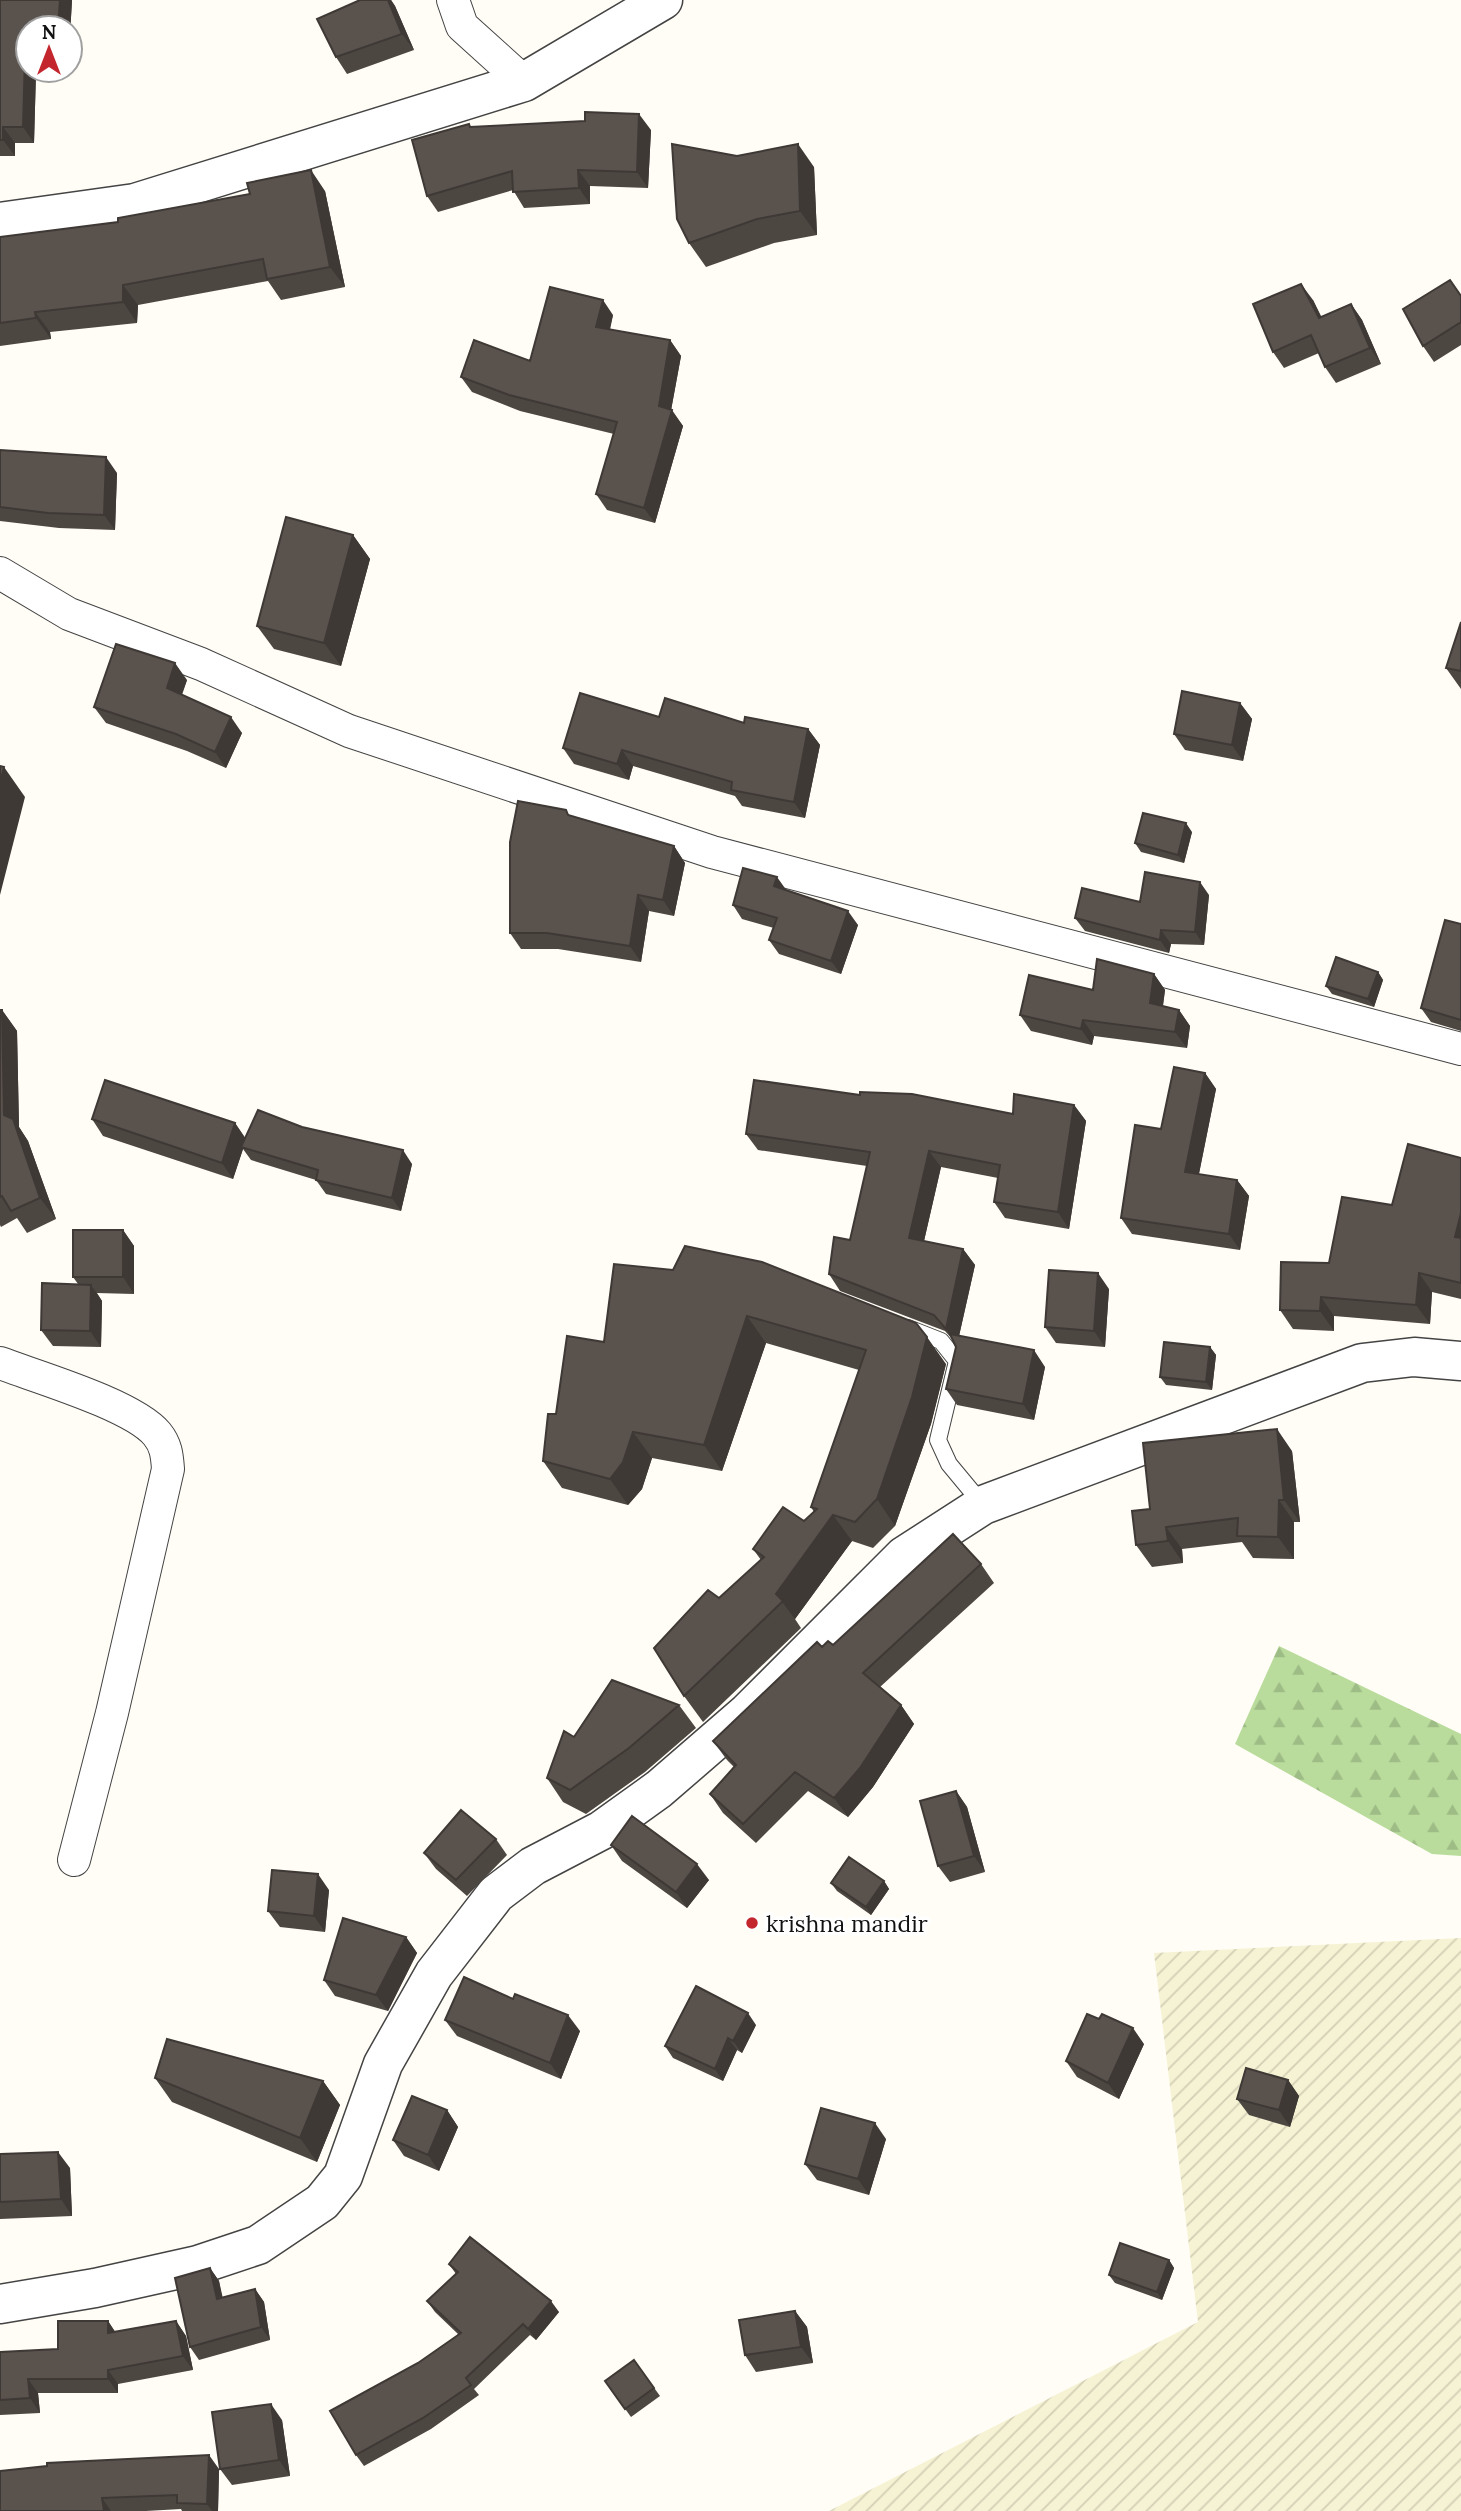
<svg xmlns="http://www.w3.org/2000/svg" width="1461" height="2511" viewBox="0 0 1461 2511" font-family="Lora,serif">
	<style>
		.farmland { fill: url(#farmland-furrows) }
		.forest { fill: url(#forest-firs) }
		.lines { fill: none; stroke-linecap: round; stroke-linejoin: round }
		.service-casing { stroke: #444; stroke-width: 18 }
		.minor-casing { stroke: #444; stroke-width: 34 }
		.tertiary-casing { stroke: #444; stroke-width: 41 }
		.service { stroke: #fff; stroke-width: 16 }
		.minor { stroke: #fff; stroke-width: 32 }
		.tertiary { stroke: #fff; stroke-width: 38 }
		.wall { fill: #4d4742 }
		.shaded-wall { fill: #3f3936 }
		.building { fill: #5a524d; stroke: #3f3936; stroke-width: 2 }
		.poi-dot { fill: #c4262e; stroke: #fff; stroke-width: 2.5 }
		.labels { text-anchor: middle; dominant-baseline: central; stroke-width: 7; stroke-linejoin: round; paint-order: stroke }
		.poi-label { font-size: 23px; fill: #111; stroke: #fff; text-anchor: start }
	</style>
	<defs>
		<pattern id="farmland-furrows" width="10" height="10" patternUnits="userSpaceOnUse" patternTransform="scale(1.75)"><rect width="10" height="10" fill="#f6f3d4"/><path d="M-1 1l2-2M0 10L10 0M9 11l2-2" fill="none" stroke="#d2cfb5"/></pattern>
		<pattern id="forest-firs" width="22" height="20" patternUnits="userSpaceOnUse" patternTransform="scale(1.75)"><rect width="22" height="20" fill="#b9dc9c"/><path d="M5 1l3.5 6h-7zM16 11l3.5 6h-7z" fill="#9ebc85"/></pattern>
	</defs>
	<rect width="100%" height="100%" fill="#fffdf5"/>
	<path class="farmland" d="M1461 1938V2511H829L1198 2322 1154 1953Z"/>
	<path class="forest" d="M1279 1646 1461 1734V1856L1432 1854 1235 1744Z"/>
	<g class="lines">
		<g class="service-casing">
			<path id="service" d="M908 1328 941 1341 957 1361 938 1440 949 1464 983 1505"/>
		</g>
		<g class="minor-casing">
			<path id="minor" d="M453 0 462 26 524 82
				M0 573 69 614 201 664 349 731 712 852 1461 1049
				M0 1363C37 1377 133 1405 157 1434 166 1445 167 1455 168 1469L112 1713 74 1860"/>
		</g>
		<g class="tertiary-casing">
			<path id="tertiary" d="M0 222 135 203 524 82 663 0
				M0 2304 95 2288 198 2265 258 2245 322 2202 343 2176 383 2064 434 1974 496 1894 533 1866 602 1830 659 1789 748 1712 904 1556 983 1505 1362 1363 1414 1357 1461 1361"/>
		</g>
		<use href="#service" class="service"/>
		<use href="#minor" class="minor"/>
		<use href="#tertiary" class="tertiary"/>
	</g>
	<path class="wall" d="M0 0H72L70 35V28H28V70H68L67 74 36 72 34 143H15V156H0Z
		M360 0H391L395 6 414 50 347 74 336 57Z
		M471 127 651 130 648 188 590 186V204L524 208 513 190 438 212 427 196Z
		M737 156 814 167 817 235 774 243 706 267 689 243Z
		M325 191 345 287 281 300 268 281 138 305 137 323 50 332 51 339 0 346V237L118 222Z
		M1461 295V345L1434 362 1423 346Z
		M1313 300 1321 317 1351 304 1362 320 1381 364 1336 383 1325 367 1319 353 1284 368 1273 352Z
		M613 315 610 330 670 340 681 356 671 410 683 426 655 523 607 510 596 494 614 434 520 411 472 392 461 377 530 361Z
		M0 450 117 473 115 530 59 528 0 521Z
		M353 535 370 559 341 666 274 649 257 626Z
		M1446 668 1461 671V689Z
		M187 680 182 695 242 733 226 768 187 751 106 723 94 707Z
		M1240 703 1252 719 1243 761 1185 750 1174 734Z
		M659 717 808 729 820 745 805 818 742 806 735 796 633 766 629 780 574 764 563 748Z
		M566 810 569 815 674 846 685 863 674 916 649 911 641 962 558 949H521L510 933Z
		M1192 832 1184 863 1141 852 1135 843Z
		M786 890 858 925 841 974 779 954 769 940 774 928 742 919 733 905Z
		M1209 895 1204 945 1171 944 1169 953 1085 931 1075 918Z
		M1461 924V1031L1431 1022 1421 1008Z
		M1378 972 1383 980 1374 1007 1332 994 1326 986Z
		M1154 974 1165 990 1163 1006 1179 1010 1190 1026 1187 1048 1094 1036 1092 1045 1031 1031 1020 1015 1093 990Z
		M0 1010H2L17 1031 19 1127 28 1141 56 1219 27 1233 17 1218 1 1227 0 1225Z
		M1205 1073 1216 1089 1199 1174 1237 1180 1249 1196 1240 1250 1132 1234 1121 1218 1161 1129Z
		M860 1095 1013 1114 1074 1105 1086 1121 1069 1229 1005 1218 994 1202 998 1178 941 1167 924 1241 963 1249 975 1265 959 1336 1045 1367 1034 1420 957 1405 946 1389 956 1347 953 1340 945 1331 840 1291 829 1274 850 1240 867 1166 758 1150 746 1134Z
		M92 1119 235 1123 245 1138 302 1127 412 1164 401 1211 326 1194 316 1180 251 1160 243 1149 233 1179 103 1136Z
		M1461 1158V1299L1432 1292 1430 1324 1334 1316V1331L1293 1329 1280 1310 1392 1205Z
		M123 1230 134 1246V1294L97 1293 102 1301 101 1347 53 1346 41 1330 78 1284 73 1277Z
		M614 1264 946 1364 931 1424 895 1526 873 1548 852 1541 795 1619 801 1628 703 1722 684 1696 719 1598 761 1560 753 1549 804 1521 814 1512 811 1507 859 1370 766 1343 722 1471 652 1458 642 1489 628 1505 562 1488 543 1461 556 1414 604 1342Z
		M1109 1289 1105 1347 1056 1343 1045 1327Z
		M1210 1347 1216 1355 1212 1390 1166 1385 1160 1377Z
		M1292 1451 1300 1522H1294V1559L1253 1558 1242 1542 1182 1549 1183 1563 1152 1567 1136 1545 1150 1509Z
		M981 1564 994 1583 880 1687 901 1705 914 1724 873 1787 848 1817 808 1791 756 1843 723 1813 710 1794 734 1767 727 1760 713 1741 822 1647 833 1645Z
		M679 1705 696 1728 645 1772 586 1814 563 1802 547 1778 574 1737Z
		M956 1791 967 1807 985 1872 950 1882 938 1866Z
		M496 1839 507 1855 467 1896 436 1869 424 1853Z
		M611 1845 709 1880 687 1908 622 1861Z
		M884 1881 889 1889 871 1915 837 1891 831 1883Z
		M329 1890 325 1932 280 1927 268 1911Z
		M406 1937 417 1953 388 2011 335 1996 324 1980Z
		M445 2020 580 2031 561 2079 457 2036Z
		M756 2025 742 2053 737 2050 723 2081 673 2058 665 2046Z
		M1144 2044 1119 2099 1077 2077 1066 2061Z
		M155 2078 323 2081 340 2105 317 2162 172 2102Z
		M1288 2080 1299 2096 1290 2127 1249 2115 1237 2099Z
		M447 2110 458 2127 439 2171 404 2156 393 2140Z
		M886 2139 869 2195 817 2180 805 2164Z
		M0 2154 70 2168 72 2216 0 2219Z
		M1169 2260 1174 2268 1162 2300 1115 2283 1109 2275Z
		M449 2264 559 2312 536 2340 530 2335 474 2389 479 2395 431 2429 364 2466 356 2455 458 2334 435 2312 427 2301 456 2274Z
		M210 2268 219 2281 222 2298 255 2289 264 2302 270 2340 199 2360 190 2347Z
		M795 2311 807 2327 813 2363 756 2372 745 2355Z
		M108 2321 115 2332 176 2321 186 2336 193 2370 118 2384V2393H38L40 2413 0 2415V2352L58 2349Z
		M634 2360 660 2396 631 2417 605 2381Z
		M282 2420 290 2476 232 2485 220 2469Z
		M219 2469 218 2511H182L181 2509 146 2511H0Z"/>
	<path class="shaded-wall" d="M60 0H72L70 35V28H58Z
		M388 0H391L395 6 414 50 402 34Z
		M25 56 28 61V70H34L36 72 34 143 23 127Z
		M639 114 651 130 648 188 637 172Z
		M3 127 15 143V156L3 140Z
		M798 144 814 167 817 235 800 211Z
		M311 170 325 191 345 287 330 267Z
		M578 170 590 186V204L579 188Z
		M1301 284 1313 300 1330 334 1319 318Z
		M123 285 138 305 137 323 123 302Z
		M603 300 613 315 606 343 596 327Z
		M1351 304 1362 320 1381 364 1370 348Z
		M35 312 50 332 51 339 36 318Z
		M670 340 681 356 670 416 672 410 683 426 655 523 644 508 659 406Z
		M106 457 117 473 115 530 104 515Z
		M353 535 370 559 341 666 324 643Z
		M175 663 187 680 178 704 167 688Z
		M1240 703 1252 719 1243 761 1232 745Z
		M231 717 242 733 226 768 215 752Z
		M808 729 820 745 805 818 794 802Z
		M622 750 633 766 629 780 617 764Z
		M4 767 25 797 0 895V783Z
		M1186 823 1192 832 1184 863 1178 855Z
		M674 846 685 863 674 916 663 900Z
		M777 877 787 891 774 886Z
		M1200 882 1209 895 1204 945 1195 932Z
		M638 895 649 911 641 962 630 946Z
		M848 911 858 925 841 974 831 961Z
		M1161 930 1171 944 1169 953 1160 940Z
		M1378 972 1383 980 1374 1007 1368 999Z
		M1154 974 1165 990 1161 1019 1150 1003Z
		M2 1010 17 1031 19 1127 28 1141 56 1219 40 1198 4 1115Z
		M1179 1010 1190 1026 1187 1048 1175 1032Z
		M1083 1020 1094 1036 1092 1045 1081 1029Z
		M1205 1073 1216 1089 1196 1188 1185 1172Z
		M1074 1105 1086 1121 1069 1229 1058 1212Z
		M235 1123 246 1139 241 1147 243 1149 233 1179 222 1163Z
		M403 1150 412 1164 401 1211 392 1198Z
		M929 1151 941 1167 921 1254 909 1238Z
		M1237 1180 1249 1196 1240 1250 1229 1234Z
		M1461 1213V1246L1455 1237Z
		M123 1230 134 1246V1294L123 1277Z
		M963 1249 975 1265 957 1345 946 1329Z
		M1098 1273 1109 1289 1105 1347 1094 1331Z
		M1419 1273 1432 1292 1430 1324 1416 1305Z
		M91 1285 102 1301 101 1347 90 1331Z
		M1321 1297 1334 1316V1331L1320 1311Z
		M747 1316 766 1343 722 1471 704 1445Z
		M927 1337 946 1364 931 1424 895 1526 877 1499Z
		M1210 1347 1216 1355 1212 1390 1206 1382Z
		M1034 1350 1045 1367 1034 1420 1023 1404Z
		M1277 1429 1292 1451 1300 1522 1284 1500Z
		M633 1432 652 1458 642 1489 628 1505 610 1479Z
		M1279 1500 1294 1522V1559L1278 1537Z
		M833 1515 852 1541 795 1619 776 1594Z
		M1166 1527 1182 1549 1183 1563 1168 1541Z
		M901 1705 914 1724 873 1787 848 1817 834 1798Z
		M956 1791 967 1807 985 1872 974 1856Z
		M697 1864 709 1880 687 1908 676 1892Z
		M318 1874 329 1890 325 1932 314 1916Z
		M884 1881 889 1889 871 1915 866 1907Z
		M406 1937 417 1953 388 2011 376 1995Z
		M748 2013 756 2025 742 2053 733 2041Z
		M568 2015 580 2031 561 2079 550 2063Z
		M1133 2028 1144 2044 1119 2099 1108 2083Z
		M728 2038 737 2050 723 2081 715 2069Z
		M1288 2080 1299 2096 1290 2127 1279 2110Z
		M323 2081 340 2105 317 2162 300 2138Z
		M447 2110 458 2127 439 2171 428 2155Z
		M875 2123 886 2139 869 2195 858 2179Z
		M58 2152 70 2168 72 2216 61 2199Z
		M1169 2260 1174 2268 1162 2300 1157 2292Z
		M210 2268 219 2281 226 2312 217 2299Z
		M255 2289 264 2302 270 2340 261 2327Z
		M551 2301 559 2312 536 2340 528 2329Z
		M795 2311 807 2327 813 2363 801 2347Z
		M108 2321 118 2336 108 2333Z
		M176 2321 186 2336 193 2370 183 2356Z
		M108 2370 118 2384V2393L108 2379Z
		M28 2379 38 2393 40 2413 30 2398Z
		M271 2404 282 2420 290 2476 279 2460Z
		M209 2455 219 2469 218 2511H212L207 2504Z
		M102 2498 111 2511H104Z"/>
	<path class="building" d="M0 0H60L58 28H28V56H25L23 127H3V140H0Z
		M360 0H388L402 34 336 57 317 19Z
		M585 112 639 114 637 172 578 170 579 188 513 192 512 171 427 196 412 140 469 124 470 127 585 121Z
		M672 144 737 156 798 144 800 211 757 219 689 243 677 219Z
		M311 170 330 267 267 279 263 259 123 285V302L35 312 36 318 0 323V237L118 222V218L250 194 247 183Z
		M1450 280 1461 296V322L1423 346 1403 309Z
		M1301 284 1319 318 1351 304 1370 348 1325 367 1311 335 1273 352 1253 304Z
		M550 287 603 300 596 327 670 340 659 406 672 410 644 508 596 494 617 422 509 395 461 377 474 340 530 361Z
		M0 450 106 457 104 515 48 513 0 507Z
		M286 517 353 535 324 643 257 626Z
		M1461 622V671L1446 668Z
		M116 644 175 663 167 688 231 717 215 752 176 734 94 707Z
		M1182 691 1240 703 1232 745 1174 734Z
		M580 693 659 717 665 698 744 723 745 717 808 729 794 802 731 790 732 782 622 750 617 764 563 748Z
		M0 766 4 767 0 783Z
		M518 801 566 810 568 815 674 846 663 900 638 895 630 946 547 933H510V842Z
		M1143 813 1186 823 1178 855 1135 843Z
		M743 868 777 877 774 886 848 911 831 961 769 940 777 918 733 905Z
		M1145 872 1200 882 1195 932 1161 930 1160 940 1075 918 1082 888 1140 902Z
		M1445 920 1461 924V1020L1421 1008Z
		M1336 957 1378 972 1368 999 1326 986Z
		M1097 959 1154 974 1150 1003 1179 1010 1175 1032 1083 1020 1081 1029 1020 1015 1029 975 1093 990Z
		M0 1010H2L4 1115 13 1119 40 1198 11 1211 2 1196 0 1197Z
		M1174 1067 1205 1073 1185 1172 1237 1180 1229 1234 1121 1218 1135 1125 1161 1129Z
		M105 1080 235 1123 222 1163 92 1119Z
		M754 1080 860 1095V1092L912 1094 1013 1114 1014 1094 1074 1105 1058 1212 994 1202 1000 1165 929 1151 909 1238 963 1249 946 1329 934 1315 829 1274 834 1237 850 1240 870 1152 746 1134Z
		M258 1110 302 1127 403 1150 392 1198 316 1180 318 1170 241 1147Z
		M1408 1144 1461 1158V1213L1455 1237 1461 1238V1283L1419 1273 1416 1305 1321 1297 1320 1311 1280 1310 1281 1262 1329 1263 1342 1197 1392 1205Z
		M73 1230H123V1277H73Z
		M685 1246 762 1262 916 1323 927 1337 912 1397 877 1499 855 1522 833 1515 776 1594 783 1601 684 1696 654 1648 708 1590 719 1598 764 1557 753 1549 783 1507 804 1521 817 1509 811 1507 866 1350 747 1316 704 1445 633 1432 623 1462 610 1479 543 1461 548 1414H556L567 1336 604 1342 614 1264 673 1270Z
		M1049 1270 1098 1273 1094 1331 1045 1327Z
		M42 1283 91 1285 90 1331 41 1330Z
		M950 1334 1034 1350 1023 1404 946 1389 956 1347Z
		M1164 1342 1210 1347 1206 1382 1160 1377Z
		M1277 1429 1284 1500H1279L1278 1537 1237 1536 1238 1518 1166 1527 1168 1541 1136 1545 1132 1511 1150 1509 1143 1443Z
		M953 1534 981 1564 863 1673 901 1705 860 1768 834 1798 795 1772 743 1824 710 1794 736 1765 713 1741 817 1642 822 1647 828 1641 833 1645Z
		M612 1680 679 1705 629 1748 570 1790 547 1778 564 1731 574 1737Z
		M956 1791 974 1856 938 1866 920 1801Z
		M461 1810 496 1839 456 1880 424 1853Z
		M632 1816 697 1864 676 1892 611 1845Z
		M849 1857 884 1881 866 1907 831 1883Z
		M272 1870 318 1874 314 1916 268 1911Z
		M343 1918 406 1937 376 1995 324 1980Z
		M464 1977 513 1999 515 1994 568 2015 550 2063 445 2020Z
		M696 1986 748 2013 733 2041 728 2038 715 2069 665 2046Z
		M1087 2014 1099 2019 1102 2014 1133 2028 1108 2083 1066 2061Z
		M167 2039 323 2081 300 2138 155 2078Z
		M1246 2068 1288 2080 1279 2110 1237 2099Z
		M412 2096 447 2110 428 2155 393 2140Z
		M821 2108 875 2123 858 2179 805 2164Z
		M58 2152 61 2199 0 2202V2154Z
		M470 2237 551 2301 528 2329 523 2324 466 2378 471 2385 423 2418 356 2455 330 2411 418 2363 461 2333 427 2301 458 2272 449 2264Z
		M1120 2243 1169 2260 1157 2292 1109 2275Z
		M210 2268 217 2299 255 2289 261 2327 190 2347 175 2278Z
		M795 2311 801 2347 745 2355 739 2320Z
		M58 2321H108V2333L176 2321 183 2356 108 2370V2379H28L30 2398 0 2400V2352L58 2349Z
		M634 2360 654 2388 625 2409 605 2381Z
		M271 2404 279 2460 220 2469 212 2412Z
		M209 2455 207 2504 177 2503V2495L102 2498 104 2511H0V2471L47 2466V2463Z"/>
	<circle class="poi-dot" cx="752" cy="1923" r="7"/>
	<g class="labels">
		<g class="poi-label">
			<text x="766" y="1923">krishna mandir</text>
		</g>
	</g>
	<g transform="translate(49 49)"><circle r="33" fill="#ffffff" stroke="#a0a0a0" stroke-width="2"/>
	<path d="M0-5L12 26L0 18L-12 26Z" fill="#c4262e"/>
	<text y="-10" font-size="19" font-weight="bold" text-anchor="middle" fill="#111111">N</text>
	</g>
</svg>
